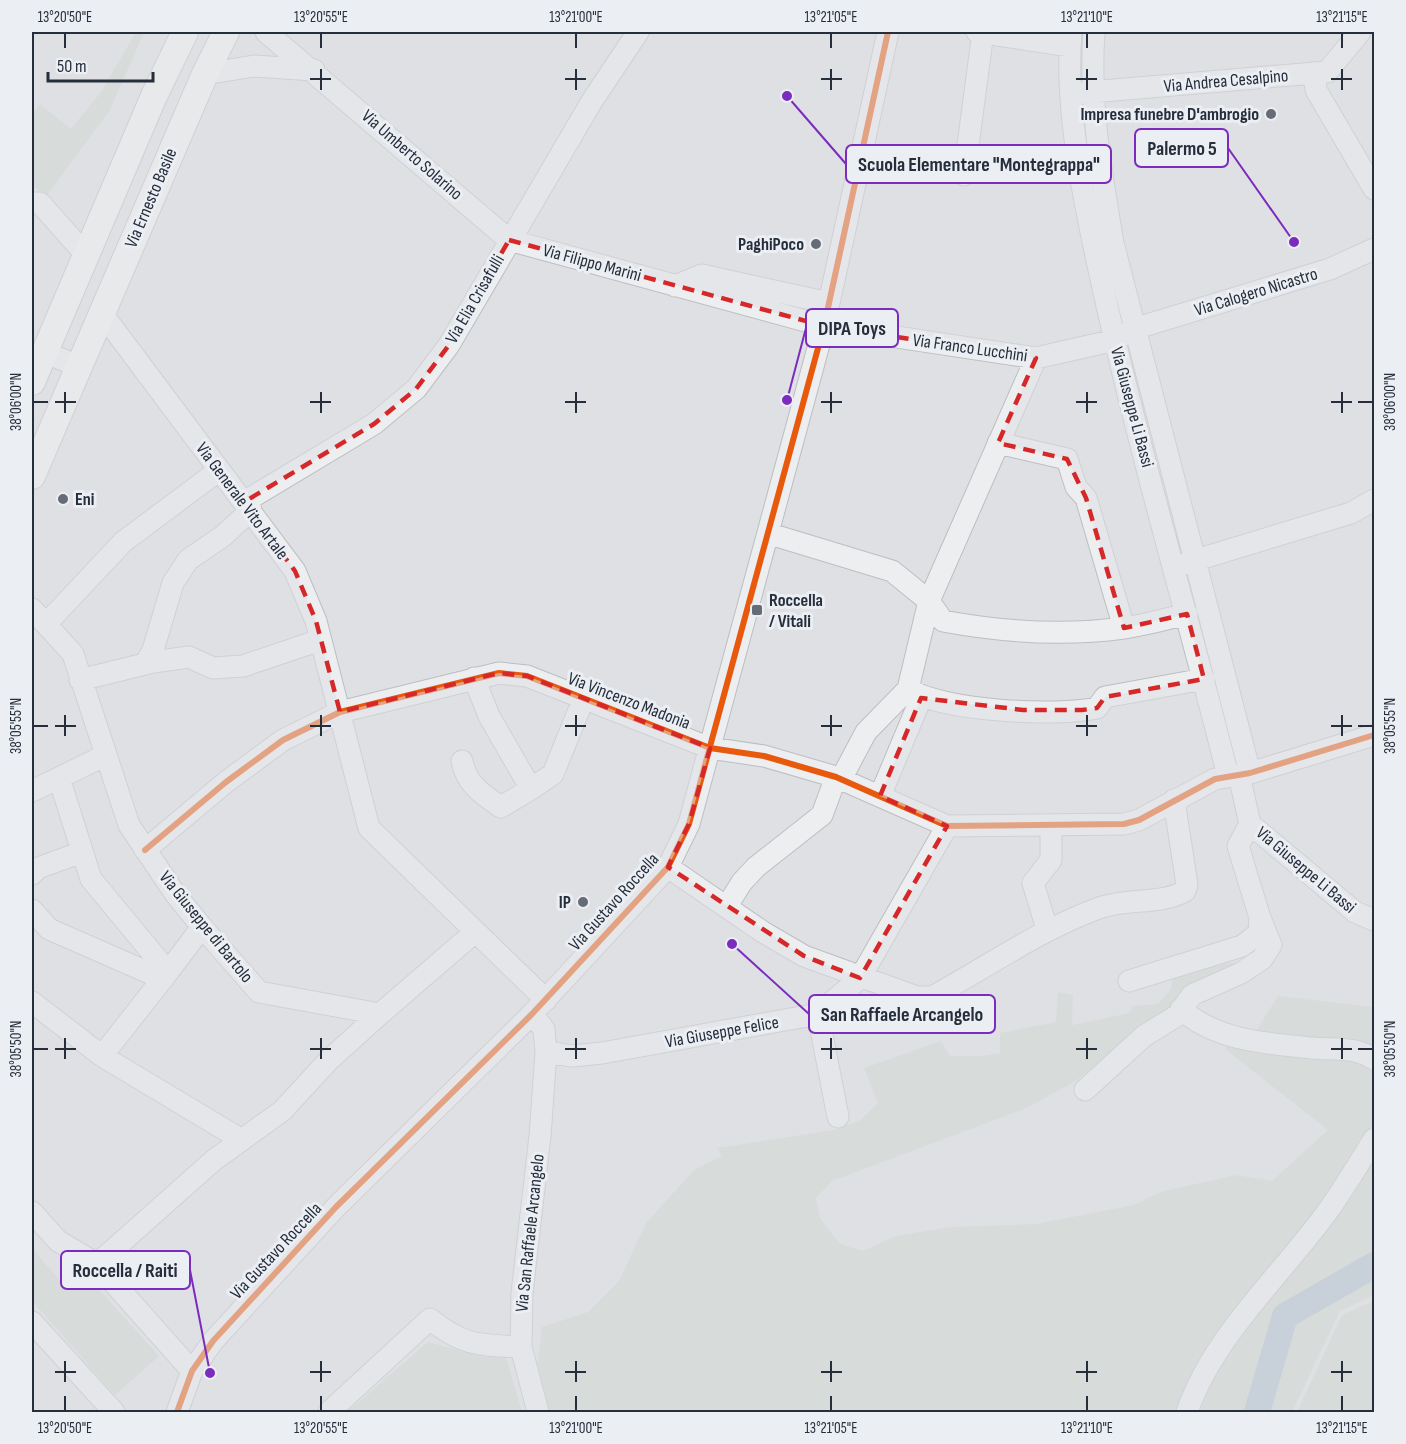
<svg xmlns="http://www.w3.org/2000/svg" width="1406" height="1444" viewBox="0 0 1406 1444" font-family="'Sofia Sans Condensed',sans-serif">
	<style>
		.green { fill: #cfd7ce }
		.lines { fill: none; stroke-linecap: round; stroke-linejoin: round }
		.river { stroke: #adbdcd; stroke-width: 26 }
		.minor-casing { stroke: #bcbec1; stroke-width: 23 }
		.major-casing { stroke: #bbbdc1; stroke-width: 28 }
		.minor { stroke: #edeef0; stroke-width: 21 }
		.major { stroke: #f2f3f4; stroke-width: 26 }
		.cycleway-casing { stroke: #ebeef3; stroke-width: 10 }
		.cycleway { stroke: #e8590c; stroke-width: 6 }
		.marked { fill: none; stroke: #d62828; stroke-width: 4.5; stroke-dasharray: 12 8; stroke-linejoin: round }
		.ticks { fill: none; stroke: #262e3b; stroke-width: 2 }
		.poi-dot { fill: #666c76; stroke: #ebeef3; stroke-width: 2 }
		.labels { text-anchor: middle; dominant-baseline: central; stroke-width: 6; stroke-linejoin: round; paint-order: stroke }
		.street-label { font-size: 18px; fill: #262e3b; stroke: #ebeef3 }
		.poi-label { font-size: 18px; font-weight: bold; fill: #262e3b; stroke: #ebeef3; text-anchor: end }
		.leader { fill: none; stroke: #7b2cbf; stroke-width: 2 }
		.callout-dot { fill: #7b2cbf; stroke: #ebeef3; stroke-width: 2 }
		.callout { fill: #ebeef3; stroke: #7b2cbf; stroke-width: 2 }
		.callout-label { font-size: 20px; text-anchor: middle; font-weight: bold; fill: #262e3b }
		.neatline { fill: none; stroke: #262e3b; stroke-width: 2 }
		.ticks-label { font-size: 15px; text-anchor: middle; fill: #262e3b }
	</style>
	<rect width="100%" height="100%" fill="#dee0e3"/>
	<path class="green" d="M136 32H144L110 110 45 198 32 184V114L40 104 71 129 101 92Z
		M1232 963 1239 968 1120 1045 1077 1080 1029 1107 832 1181 816 1198 820 1218 840 1244 863 1251 896 1236 950 1227 1036 1224 1134 1205 1160 1192 1236 1175 1272 1181 1328 1130 1225 1049 1231 1040 1257 1029 1278 996 1374 1007V1295L1340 1311 1292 1412H550L537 1368 542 1327 588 1312 619 1281 646 1223 694 1170 722 1156 717 1148 834 1130 859 1121 878 1103 864 1068 941 1041 950 1056H981L1000 1053V1033L1056 1022 1058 992 1073 995 1072 1025 1130 1013 1132 1006 1158 1004 1171 989 1173 973 1208 965Z
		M32 1248 61 1282 79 1267 159 1356 115 1395 32 1301Z
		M1374 1301V1412H1297L1342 1315Z
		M428 1342 483 1357H506L522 1412H347Z"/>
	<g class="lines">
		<path class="river" d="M1257 1412 1285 1316 1374 1265"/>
		<g class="minor-casing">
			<path id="minor" d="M266 32 509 240 824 326 1036 358 1115 340 1134 329 1330 269 1374 249
				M977 32 1070 46
				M1071 32C1064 114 1087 216 1105 297 1141 458 1188 616 1228 776
				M1094 32C1089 102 1101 173 1113 243L1250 773
				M1314 73 1316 90 1374 189
				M205 74 254 66 314 70
				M1079 93 1327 72 1360 32
				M964 175 983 32
				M32 203H40L86 255
				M675 286 702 275 829 303
				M101 312 295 571 316 621 369 828 546 1000
				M44 352 78 366
				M998 443 1067 459 1076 487 1086 498 1124 628
				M244 502 374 424 416 389 449 345 592 101 638 32
				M770 534 892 571 929 601 943 621C1002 632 1065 636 1124 628 1145 625 1166 619 1187 614
				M1183 564 1351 513 1374 500
				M32 609 73 654 129 825 176 895 202 927 259 992 380 1014 475 932
				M46 624 123 542 218 471
				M145 664 153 650 173 583 188 560 223 536 251 510
				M474 678 489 716 531 789 553 774 583 700
				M80 680 153 662 189 657 213 668 243 666 320 640
				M908 689C943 711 1055 717 1097 708L1105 697 1204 679
				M462 761C466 784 483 795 501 807L531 789
				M1239 775 1250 824 1355 912 1374 920
				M59 778 91 879 168 972 102 1056
				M841 779 866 732 908 689 929 601 1036 358
				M32 791 104 756
				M880 796 921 698
				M145 850 226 782 283 740 340 712 499 673 527 676 710 748 764 756 836 777 947 826 1124 824 1139 820 1215 779 1250 773 1374 735
				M668 867 763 932 804 956 917 997H932C987 967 1039 930 1099 908 1125 898 1161 905 1185 891L1187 885 1174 800
				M32 874 38 868 82 852
				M727 906 742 882 756 867 822 815 836 777
				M32 910 49 929 163 979
				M1047 929 1033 883 1051 860V825
				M168 972 202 927
				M1129 981 1242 946 1259 933 1260 918 1238 846 1250 824
				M32 1002 102 1056 242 1140
				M1181 1009C1214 1040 1268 1044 1312 1048 1336 1050 1353 1046 1374 1059
				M532 1014 544 1029 546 1052 572 1056 602 1053 818 1014 860 978 947 826
				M818 1014 838 1117
				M1085 1090 1144 1036 1178 1015 1192 995 1241 973 1262 959 1271 945 1260 918
				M32 1212 58 1241 97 1264 192 1371
				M97 1264 214 1160 282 1111 329 1060 380 1014
				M32 1322 114 1412
				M177 1412 192 1371 213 1341 336 1207 532 1014 668 867 689 824 824 326 888 32
				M329 1412 430 1319C463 1346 479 1345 521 1347
				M538 1412 521 1347 522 1293 540 1136 546 1052
				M1187 1412C1214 1334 1283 1274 1330 1208 1346 1185 1360 1162 1374 1139"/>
		</g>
		<g class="major-casing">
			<path id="major" d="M32 382 154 96 185 32
				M32 476 205 74 226 32"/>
		</g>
		<use href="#minor" class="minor"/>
		<use href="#major" class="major"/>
		<g class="cycleway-casing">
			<path id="cycleway" d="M145 850 226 782 283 740 340 712 499 673 527 676 710 748 764 756 836 777 947 826 1124 824 1139 820 1215 779 1250 773 1374 735
				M177 1412 192 1371 213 1341 336 1207 532 1014 668 867 689 824 824 326 888 32"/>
		</g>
		<use href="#cycleway" class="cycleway"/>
	</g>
	<path d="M0 0H1406V1444H0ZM509 240 824 326 1036 358 998 443 1067 459 1086 498 1124 628 1187 614 1204 679 1105 697 1097 708 1082 710H1023L921 698 880 796 947 826 860 978 804 956 668 867 689 824 710 748 527 676 499 673 340 712 316 621 295 571 244 502 374 424 416 389 449 345Z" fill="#dee0e3" fill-opacity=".55" fill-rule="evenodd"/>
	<path class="marked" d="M509 240 824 326 1036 358 998 443 1067 459 1086 498 1124 628 1187 614 1204 679 1105 697 1097 708 1082 710H1023L921 698 880 796 947 826 860 978 804 956 668 867 689 824 710 748 527 676 499 673 340 712 316 621 295 571 244 502 374 424 416 389 449 345Z"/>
	<path class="ticks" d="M65 33V48M321 33V48M576 33V48M831 33V48M1087 33V48M1342 33V48M321 69V90M576 69V90M831 69V90M1087 69V90M1342 69V90M310 79H331M565 79H586M821 79H842M1076 79H1097M1331 79H1352M65 392V413M321 392V413M576 392V413M831 392V413M1087 392V413M1342 392V413M33 402H48M55 402H76M310 402H331M565 402H586M821 402H842M1076 402H1097M1331 402H1352M1358 402H1373M65 715V736M321 715V736M576 715V736M831 715V736M1087 715V736M1342 715V736M33 726H48M55 726H76M310 726H331M565 726H586M821 726H842M1076 726H1097M1331 726H1352M1358 726H1373M65 1038V1059M321 1038V1059M576 1038V1059M831 1038V1059M1087 1038V1059M1342 1038V1059M33 1049H48M55 1049H76M310 1049H331M565 1049H586M821 1049H842M1076 1049H1097M1331 1049H1352M1358 1049H1373M65 1361V1382M321 1361V1382M576 1361V1382M831 1361V1382M1087 1361V1382M1342 1361V1382M55 1372H76M310 1372H331M565 1372H586M821 1372H842M1076 1372H1097M1331 1372H1352M65 1396V1411M321 1396V1411M576 1396V1411M831 1396V1411M1087 1396V1411M1342 1396V1411"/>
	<g class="poi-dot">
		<circle cx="1271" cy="114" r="6"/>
		<circle cx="816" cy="244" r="6"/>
		<circle cx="63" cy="499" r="6"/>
		<rect x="751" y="604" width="12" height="12" rx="3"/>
		<circle cx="583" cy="902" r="6"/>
	</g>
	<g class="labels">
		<g class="street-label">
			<text transform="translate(1226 81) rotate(-5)">Via Andrea Cesalpino</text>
			<text transform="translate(412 155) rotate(41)">Via Umberto Solarino</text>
			<text transform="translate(151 198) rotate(-67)">Via Ernesto Basile</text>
			<text transform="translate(592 263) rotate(15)">Via Filippo Marini</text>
			<text transform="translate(1256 292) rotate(-17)">Via Calogero Nicastro</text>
			<text transform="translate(475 299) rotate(-60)">Via Elia Crisafulli</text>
			<text transform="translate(970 348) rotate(8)">Via Franco Lucchini</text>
			<text transform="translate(1132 407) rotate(75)">Via Giuseppe Li Bassi</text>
			<text transform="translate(242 501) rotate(53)">Via Generale Vito Artale</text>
			<text transform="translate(629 701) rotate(21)">Via Vincenzo Madonia</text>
			<text transform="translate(1306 870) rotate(40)">Via Giuseppe Li Bassi</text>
			<text transform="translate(614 902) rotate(-48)">Via Gustavo Roccella</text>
			<text transform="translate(206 927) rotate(51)">Via Giuseppe di Bartolo</text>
			<text transform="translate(722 1032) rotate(-10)">Via Giuseppe Felice</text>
			<text transform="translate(530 1233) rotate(-84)">Via San Raffaele Arcangelo</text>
			<text transform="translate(276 1251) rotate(-47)">Via Gustavo Roccella</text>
		</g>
		<g class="poi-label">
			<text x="1259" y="114">Impresa funebre D'ambrogio</text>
			<text x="804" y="244">PaghiPoco</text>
			<text x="75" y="499" text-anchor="start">Eni</text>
			<text x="769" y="600" text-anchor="start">Roccella<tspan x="769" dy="21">/ Vitali</tspan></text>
			<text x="571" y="902">IP</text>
		</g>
	</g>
	<path class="leader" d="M1294 242L1228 148M787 96L846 164M787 400L806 328M732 944L809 1014M210 1373L190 1270"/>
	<g class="callout-dot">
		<circle cx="1294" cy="242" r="6"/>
		<circle cx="787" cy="96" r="6"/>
		<circle cx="787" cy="400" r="6"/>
		<circle cx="732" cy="944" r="6"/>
		<circle cx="210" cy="1373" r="6"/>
	</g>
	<g class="callout">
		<rect x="1135" y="129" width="93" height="38" rx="6"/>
		<rect x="846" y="145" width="265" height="38" rx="6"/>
		<rect x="806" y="309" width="92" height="38" rx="6"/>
		<rect x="809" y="995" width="186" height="38" rx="6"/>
		<rect x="61" y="1251" width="129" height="38" rx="6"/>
	</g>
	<g class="callout-label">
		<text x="1182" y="155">Palermo 5</text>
		<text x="979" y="171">Scuola Elementare "Montegrappa"</text>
		<text x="852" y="335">DIPA Toys</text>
		<text x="902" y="1021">San Raffaele Arcangelo</text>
		<text x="125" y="1277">Roccella / Raiti</text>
	</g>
	<rect width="1406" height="1444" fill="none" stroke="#ebeef3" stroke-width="66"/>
	<path d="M48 72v9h105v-9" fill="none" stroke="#262e3b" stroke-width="3"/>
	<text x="57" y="72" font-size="18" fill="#262e3b" stroke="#ebeef3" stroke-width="4.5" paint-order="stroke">50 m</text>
	<rect x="33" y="33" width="1340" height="1378" class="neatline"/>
	<g class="ticks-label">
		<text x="65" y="22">13°20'50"E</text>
		<text x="321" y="22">13°20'55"E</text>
		<text x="576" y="22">13°21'00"E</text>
		<text x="831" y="22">13°21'05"E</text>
		<text x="1087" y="22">13°21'10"E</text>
		<text x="1342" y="22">13°21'15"E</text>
		<text transform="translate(16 402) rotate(-90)" y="5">38°06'00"N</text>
		<text transform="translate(1390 402) rotate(-90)" y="5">38°06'00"N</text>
		<text transform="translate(16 726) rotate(-90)" y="5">38°05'55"N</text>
		<text transform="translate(1390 726) rotate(-90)" y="5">38°05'55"N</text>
		<text transform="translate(16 1049) rotate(-90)" y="5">38°05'50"N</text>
		<text transform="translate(1390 1049) rotate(-90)" y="5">38°05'50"N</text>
		<text x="65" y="1433">13°20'50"E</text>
		<text x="321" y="1433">13°20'55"E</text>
		<text x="576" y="1433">13°21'00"E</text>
		<text x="831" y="1433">13°21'05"E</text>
		<text x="1087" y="1433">13°21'10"E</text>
		<text x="1342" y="1433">13°21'15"E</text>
	</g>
</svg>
